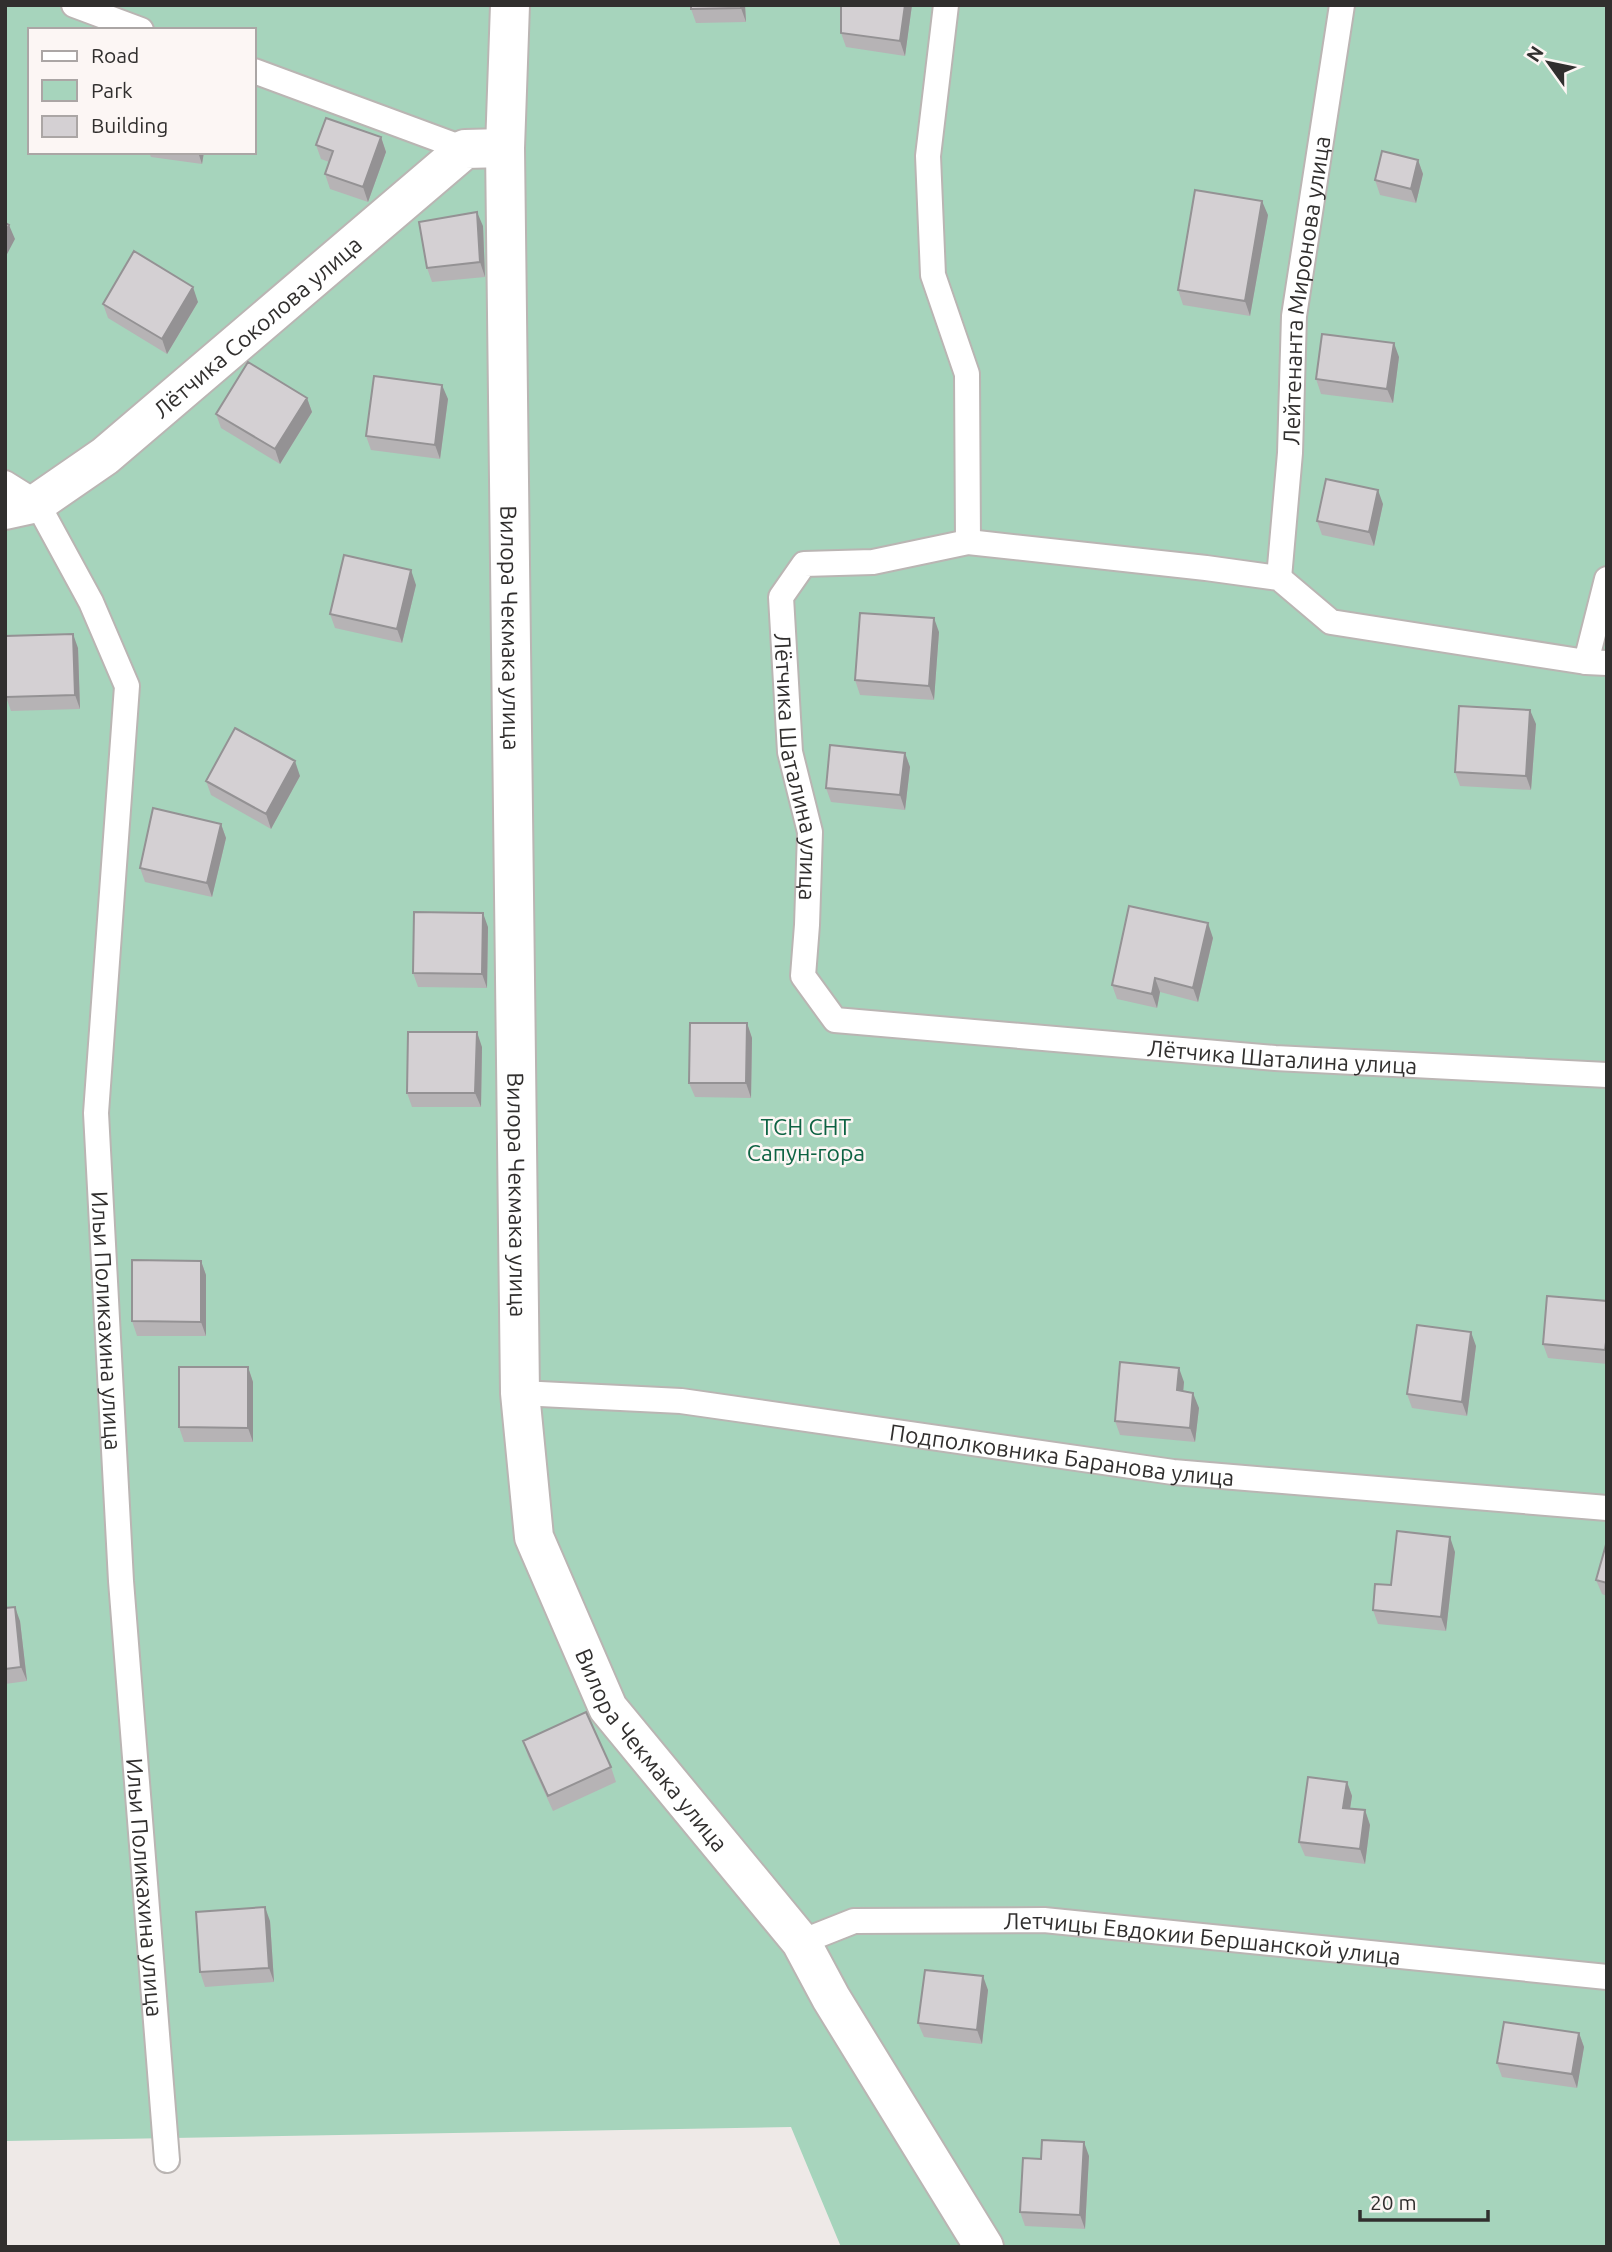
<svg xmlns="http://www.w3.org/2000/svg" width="1612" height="2252" viewBox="0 0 1612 2252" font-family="Ubuntu,sans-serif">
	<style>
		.green { fill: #a6d4bc; fill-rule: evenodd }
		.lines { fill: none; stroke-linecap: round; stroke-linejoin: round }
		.service-casing { stroke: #bab5b3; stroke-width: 28 }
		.minor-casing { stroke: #bab5b3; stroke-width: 42 }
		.service { stroke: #fff; stroke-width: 24 }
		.minor { stroke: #fff; stroke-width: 38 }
		.wall { fill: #b6b3b5 }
		.shaded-wall { fill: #949294 }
		.building { fill: #d4d0d3; stroke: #949294; stroke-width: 2 }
		.labels { text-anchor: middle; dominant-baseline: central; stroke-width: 5; stroke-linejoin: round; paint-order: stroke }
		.street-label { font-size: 23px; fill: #312f2e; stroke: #fcf6f4 }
		.park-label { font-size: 23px; fill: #0e6343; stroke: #fcf6f4 }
	</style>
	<rect width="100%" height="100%" fill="#eee9e7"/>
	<path class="green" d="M5 5H1607V2247H841L791 2127 5 2141ZM30 30H254V152H30Z"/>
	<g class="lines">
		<g class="service-casing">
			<g id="service">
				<path d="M74 5 141 30"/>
				<path d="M946 5 928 156 933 275 967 374 968 542"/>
				<path d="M254 71 465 149"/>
				<path id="s1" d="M5 483 37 503 91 602 127 686 96 1113 121 1581 167 2160"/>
				<path id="s2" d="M1279 578 1290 453 1294 316 1342 5"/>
				<path d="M1586 662 1607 579"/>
				<path id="s3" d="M1607 663 1586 662 1331 622 1279 578 1206 568 968 542 873 562 804 564 781 597 790 752 810 832 807 925 803 976 835 1020 1275 1058 1607 1075"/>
				<path id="s4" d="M520 1393 681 1401 1173 1472 1607 1508"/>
				<path id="s5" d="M801 1942 854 1921 1044 1920 1607 1977"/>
			</g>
		</g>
		<g class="minor-casing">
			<g id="minor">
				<path id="s6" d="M510 5 505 148 520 1393 534 1537 608 1708 801 1942 831 1998 984 2247"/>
				<path id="s7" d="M5 510 37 503 105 456 465 149 505 148"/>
			</g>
		</g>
		<use href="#service" class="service"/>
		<use href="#minor" class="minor"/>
	</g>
	<path class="wall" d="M745 5 746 22 696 23 691 9Z
		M841 5H912L905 56 846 47 841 33Z
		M381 137 386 152 368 202 330 189 325 174 329 162 321 159 316 145Z
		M149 152H204L202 164 151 157Z
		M1418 160 1423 174 1416 203 1380 195 1375 180Z
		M1268 215 1250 316 1183 305 1178 290Z
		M483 226 485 277 432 282 427 268Z
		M198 302 167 354 108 318 103 304Z
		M1399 357 1393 403 1321 394 1316 379Z
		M307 398 312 412 280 464 221 428 216 414Z
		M448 399 440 459 371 450 366 436Z
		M1383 504 1374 546 1322 535 1317 521Z
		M416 585 402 643 335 628 330 614Z
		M939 632 934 700 860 695 855 680Z
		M78 648 80 709 11 711 6 697Z
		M1536 724 1531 790 1460 786 1455 772Z
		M905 753 910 767 905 810 831 802 826 788Z
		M300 776 271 829 211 795 206 781Z
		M221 824 226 838 212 897 145 882 140 868Z
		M488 927 487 988 418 987 413 973Z
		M1213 938 1198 1002 1160 992 1157 1008 1117 999 1112 985Z
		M747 1023 752 1038 751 1098 695 1097 689 1083Z
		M482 1047 481 1107H412L407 1093Z
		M201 1261 206 1275V1336H137L132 1321Z
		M1607 1301V1364L1548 1358 1543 1344Z
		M1476 1346 1467 1416 1412 1408 1407 1394Z
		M248 1367 253 1382V1442H184L179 1427Z
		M1184 1382 1183 1391 1199 1408 1195 1442 1120 1435 1115 1421Z
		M1607 1541V1596L1602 1594 1596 1580Z
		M1455 1552 1446 1631 1378 1624 1373 1610Z
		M5 1608 20 1621 27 1681 5 1684Z
		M523 1741 611 1767 616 1782 553 1811 528 1756Z
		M1347 1782 1352 1796 1350 1808 1365 1810 1370 1825 1365 1864 1305 1856 1299 1842Z
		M270 1921 274 1982 205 1987 200 1972Z
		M988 1990 982 2044 924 2037 918 2023Z
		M1579 2033 1584 2047 1577 2088 1502 2077 1497 2063Z
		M1089 2156 1085 2229 1025 2226 1020 2212 1041 2159Z"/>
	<path class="shaded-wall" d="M741 5H745L746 22 741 8Z
		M905 5H912L905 56 900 41Z
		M381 137 386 152 368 202 363 187Z
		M198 152H204L202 164Z
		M1418 160 1423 174 1416 203 1411 189Z
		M1262 201 1268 215 1250 316 1245 301Z
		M477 212 483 226 485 277 480 262Z
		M9 225 15 239 5 258V233Z
		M193 287 198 302 167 354 162 339Z
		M1394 343 1399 357 1393 403 1387 389Z
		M442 385 448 399 440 459 435 445Z
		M307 398 312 412 280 464 275 449Z
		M1378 490 1383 504 1374 546 1369 532Z
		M411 570 416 585 402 643 397 629Z
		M934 618 939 632 934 700 929 686Z
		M73 634 78 648 80 709 75 695Z
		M1530 710 1536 724 1531 790 1526 776Z
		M905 753 910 767 905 810 900 795Z
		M295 761 300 776 271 829 266 814Z
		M221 824 226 838 212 897 207 883Z
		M483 913 488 927 487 988 482 974Z
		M1208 923 1213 938 1198 1002 1193 988Z
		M1155 978 1160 992 1157 1008 1152 994Z
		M747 1023 752 1038 751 1098 746 1083Z
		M477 1032 482 1047 481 1107 475 1093Z
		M201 1261 206 1275V1336L201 1322Z
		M1471 1332 1476 1346 1467 1416 1462 1402Z
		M248 1367 253 1382V1442L248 1428Z
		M1179 1368 1184 1382 1182 1405 1177 1390Z
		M1193 1393 1199 1408 1195 1442 1190 1428Z
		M1450 1537 1455 1552 1446 1631 1441 1617Z
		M15 1607 20 1621 27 1681 21 1667Z
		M1347 1782 1352 1796 1348 1822 1343 1808Z
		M1365 1810 1370 1825 1365 1864 1360 1849Z
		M265 1907 270 1921 274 1982 269 1968Z
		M983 1976 988 1990 982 2044 977 2030Z
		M1579 2033 1584 2047 1577 2088 1572 2074Z
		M1084 2142 1089 2156 1085 2229 1080 2215Z"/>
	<path class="building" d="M691 5H741V8L691 9Z
		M841 5H905L900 41 841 33Z
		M326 118 381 137 363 187 325 174 333 151 316 145Z
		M1382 151 1418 160 1411 189 1375 180Z
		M1195 190 1262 201 1245 301 1178 290Z
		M477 212 480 262 427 268 419 222Z
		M5 223 9 225 5 233Z
		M134 251 193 287 162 339 103 304Z
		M1322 334 1394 343 1387 389 1316 379Z
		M248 362 307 398 275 449 216 414Z
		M374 376 442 385 435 445 366 436Z
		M1326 479 1378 490 1369 532 1317 521Z
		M344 555 411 570 397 629 330 614Z
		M860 613 934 618 929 686 855 680Z
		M73 634 75 695 6 697 5 636Z
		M1459 706 1530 710 1526 776 1455 772Z
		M235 728 295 761 266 814 206 781Z
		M830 745 905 753 900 795 826 788Z
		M153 808 221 824 207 883 140 868Z
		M1129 906 1208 923 1193 988 1155 978 1152 994 1112 985Z
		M414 912 483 913 482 974 413 973Z
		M690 1023H747L746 1083H689Z
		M408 1032H477L475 1093H407Z
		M132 1260 201 1261V1322L132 1321Z
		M1547 1296 1607 1301V1334L1605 1350 1543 1344Z
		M1417 1325 1471 1332 1462 1402 1407 1394Z
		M1120 1362 1179 1368 1177 1390 1193 1393 1190 1428 1115 1421Z
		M179 1367H248V1428L179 1427Z
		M1397 1531 1450 1537 1441 1617 1373 1610 1375 1584 1391 1585Z
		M1607 1541V1583L1596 1580Z
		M15 1607 21 1667 5 1669V1608Z
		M586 1712 611 1767 548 1796 523 1741Z
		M1308 1777 1347 1782 1343 1808 1365 1810 1360 1849 1299 1842Z
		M265 1907 269 1968 200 1972 196 1912Z
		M925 1970 983 1976 977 2030 918 2023Z
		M1504 2022 1579 2033 1572 2074 1497 2063Z
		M1042 2140 1084 2142 1080 2215 1020 2212 1023 2158 1041 2159Z"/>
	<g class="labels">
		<g class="street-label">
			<text stroke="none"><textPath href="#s2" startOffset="289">Лейтенанта Миронова улица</textPath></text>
			<text stroke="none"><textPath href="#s7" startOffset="315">Лётчика Соколова улица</textPath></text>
			<text stroke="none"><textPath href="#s6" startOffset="623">Вилора Чекмака улица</textPath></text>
			<text stroke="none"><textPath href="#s3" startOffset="1038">Лётчика Шаталина улица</textPath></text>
			<text stroke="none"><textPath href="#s3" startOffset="1752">Лётчика Шаталина улица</textPath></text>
			<text stroke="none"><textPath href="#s6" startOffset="1190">Вилора Чекмака улица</textPath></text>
			<text stroke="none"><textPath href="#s1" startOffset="878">Ильи Поликахина улица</textPath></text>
			<text stroke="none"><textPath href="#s4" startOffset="546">Подполковника Баранова улица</textPath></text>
			<text stroke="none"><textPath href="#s6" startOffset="1778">Вилора Чекмака улица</textPath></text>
			<text stroke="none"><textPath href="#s1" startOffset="1446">Ильи Поликахина улица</textPath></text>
			<text stroke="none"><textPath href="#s5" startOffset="406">Летчицы Евдокии Бершанской улица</textPath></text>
		</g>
		<g class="park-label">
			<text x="806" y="1126">ТСН СНТ<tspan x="806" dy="26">Сапун-гора</tspan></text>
		</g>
	</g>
	<rect width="1612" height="2252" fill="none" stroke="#312f2e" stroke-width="14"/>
	<rect x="28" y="28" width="228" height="126" fill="#fcf6f4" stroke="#aba6a5" stroke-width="2"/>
	<rect x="42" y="51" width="35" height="10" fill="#ffffff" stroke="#aba6a5" stroke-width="2"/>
	<text x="91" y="63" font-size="21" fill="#312f2e">Road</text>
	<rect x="42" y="80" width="35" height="21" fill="#a6d4bc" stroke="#aba6a5" stroke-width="2"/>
	<text x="91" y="98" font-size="21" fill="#312f2e">Park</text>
	<rect x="42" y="116" width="35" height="21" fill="#d4d0d3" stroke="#aba6a5" stroke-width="2"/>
	<text x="91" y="133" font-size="21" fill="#312f2e">Building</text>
	<g transform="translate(1549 63) rotate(303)" stroke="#fcf6f4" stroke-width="5" paint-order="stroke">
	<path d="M0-5L12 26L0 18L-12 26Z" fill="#312f2e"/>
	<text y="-10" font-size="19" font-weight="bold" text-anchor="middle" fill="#312f2e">N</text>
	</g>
	<path d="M1360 2210v10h128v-10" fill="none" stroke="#312f2e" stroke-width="3.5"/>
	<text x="1370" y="2210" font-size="21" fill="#312f2e" stroke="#fcf6f4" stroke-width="5" paint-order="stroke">20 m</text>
</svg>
